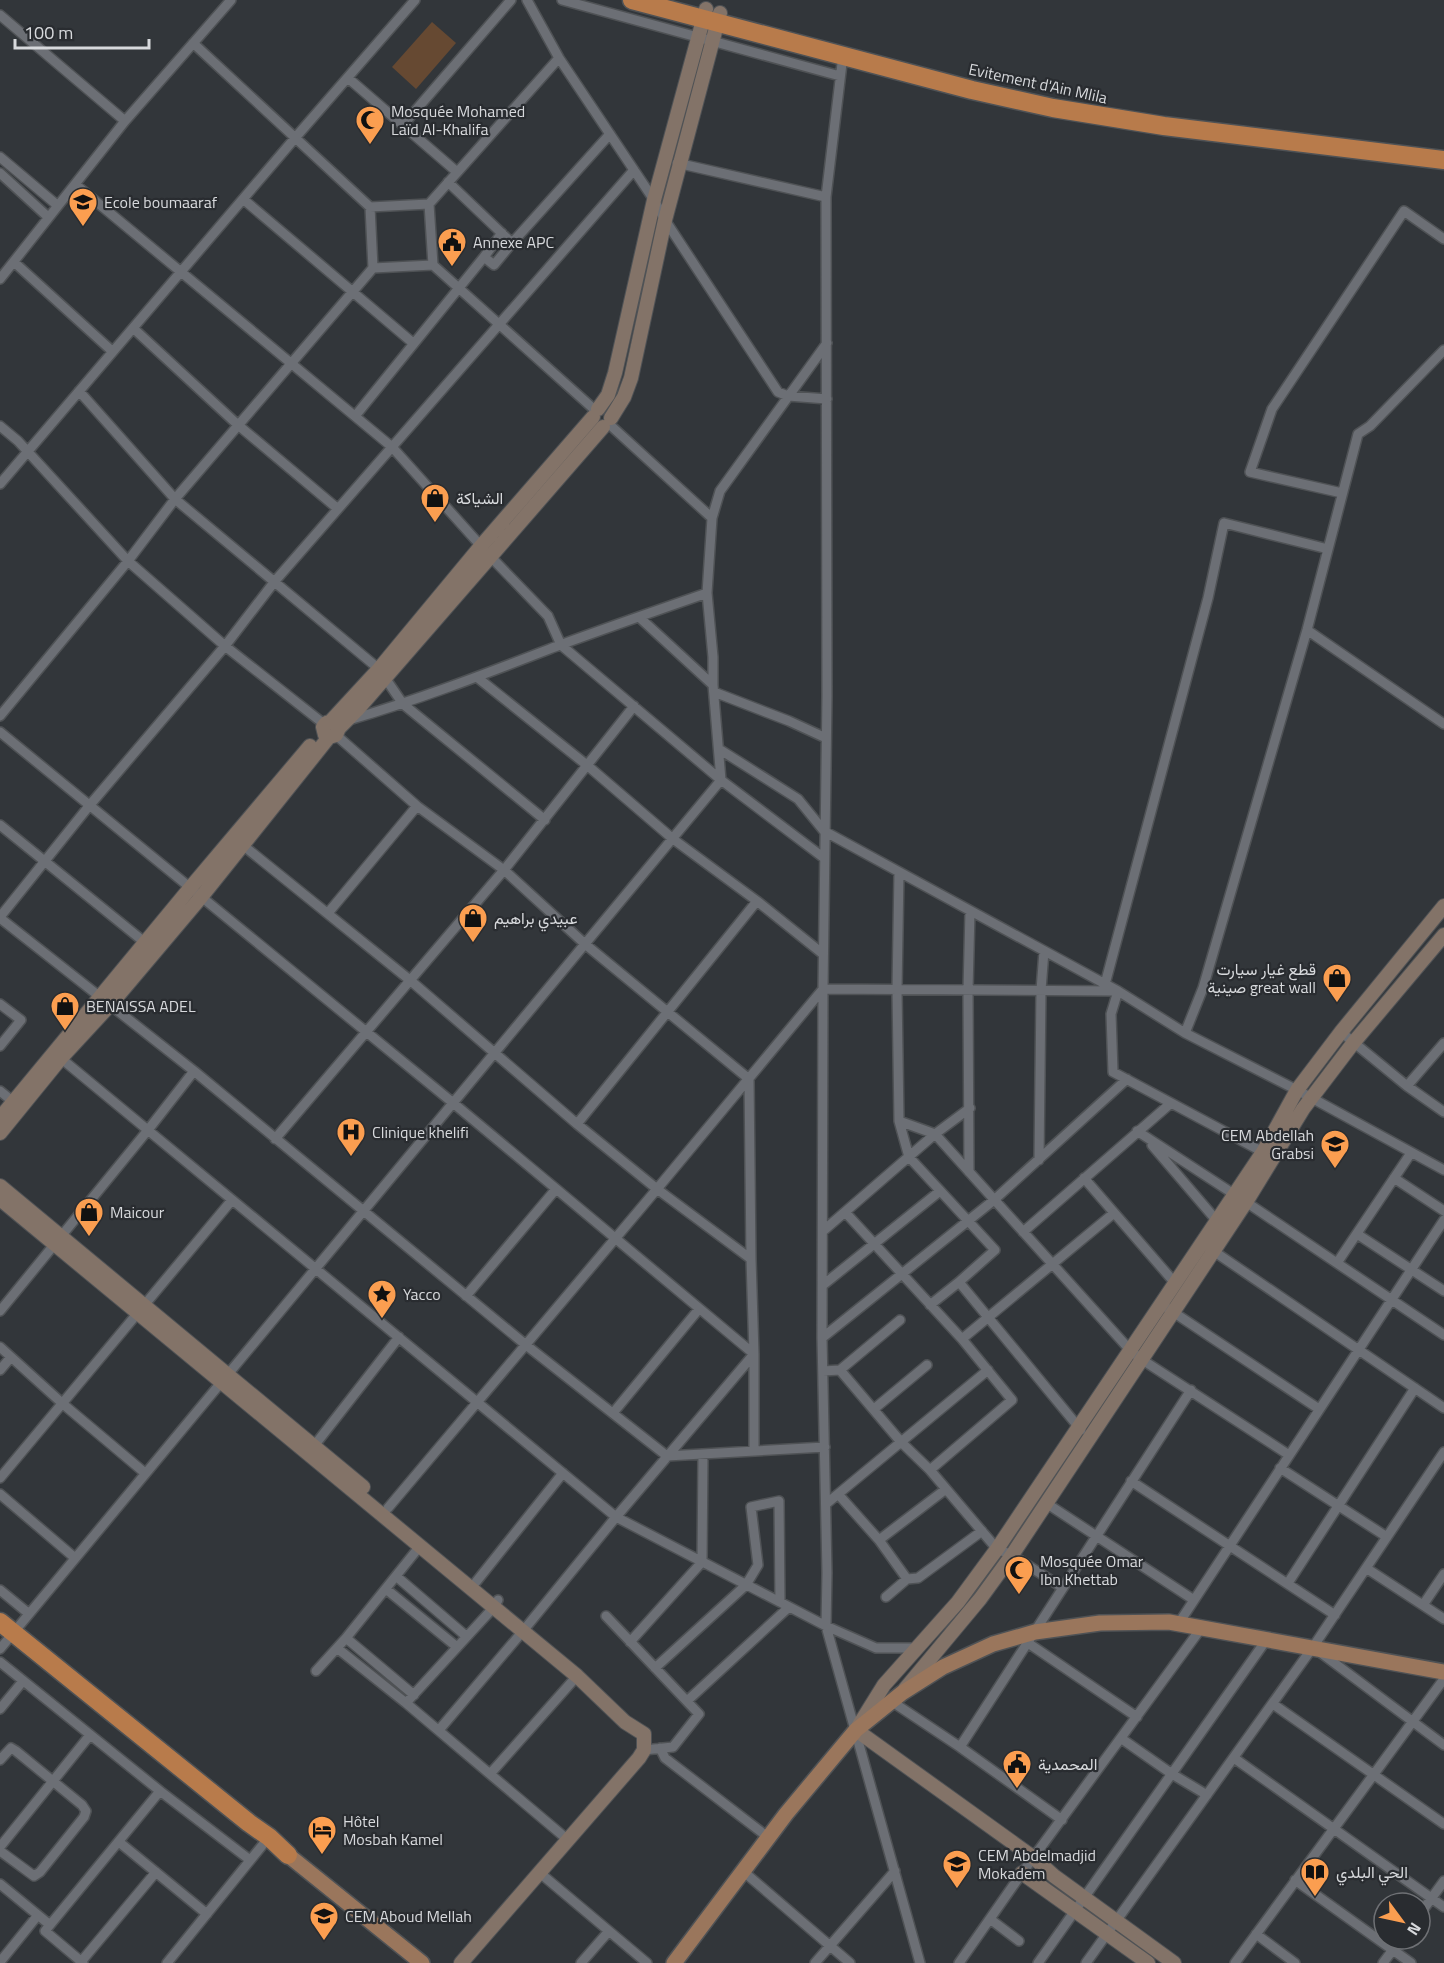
<svg xmlns="http://www.w3.org/2000/svg" width="1444" height="1963" viewBox="0 0 1444 1963" font-family="'Titillium Web',Vazirmatn,sans-serif">
	<style>
		.pitch { fill: #664932 }
		.lines { fill: none; stroke-linecap: round; stroke-linejoin: round }
		.street-casing { stroke: #4f5255; stroke-width: 12 }
		.secondary-casing { stroke: #4f5255; stroke-width: 16 }
		.primary-casing { stroke: #4f5255; stroke-width: 18 }
		.highway-casing { stroke: #4f5255; stroke-width: 21 }
		.street { stroke: #6c6f75; stroke-width: 9 }
		.secondary { stroke: #837368; stroke-width: 14 }
		.primary { stroke: #9a765c; stroke-width: 15 }
		.highway { stroke: #b87b4b; stroke-width: 18 }
		.labels { text-anchor: middle; dominant-baseline: central; stroke-width: 4.5; stroke-linejoin: round; paint-order: stroke }
		.street-label { font-size: 16px; fill: #d7d9dc; stroke: #292c30 }
		.poi-label { font-size: 16px; fill: #d7d9dc; stroke: #292c30; text-anchor: start }
	</style>
	<rect width="100%" height="100%" fill="#32363a"/>
	<path class="pitch" d="M432 22 456 43 416 89 392 67Z"/>
	<g class="lines">
		<g class="street-casing">
			<path id="street" d="M527 0 559 58 654 200 665 220 778 392 788 396 827 399
				M562 0 840 76
				M0 15 125 121
				M193 43 370 207
				M843 55 826 197 827 696 823 989 822 1338 827 1573 826 1626 920 1963
				M348 78 457 172
				M403 125 511 0
				M0 157 57 205
				M677 163 826 197
				M0 173 48 217
				M448 182 512 243 610 134
				M75 184 392 447 490 556 548 616 561 645 721 780 824 858
				M243 199 413 343
				M429 204 559 58
				M502 233 484 257 494 265 512 243
				M14 262 112 351
				M433 265 596 411
				M0 279 125 121 231 0
				M133 328 238 425 338 509
				M79 391 175 499 379 669 403 704 545 820
				M356 415 484 257
				M609 424 712 518
				M0 426 18 441 128 561 225 646 324 724
				M0 484 295 138 415 0
				M1342 493 1250 472 1272 409 1404 211 1444 239
				M639 617 713 685
				M1307 630 1444 724
				M478 678 588 766 673 839 757 901 823 954
				M714 692 789 721 826 738
				M0 716 128 561 175 499 373 268 370 207 429 204 433 265 373 268
				M349 720C421 699 490 672 560 645 609 627 658 610 707 593
				M0 732 452 1102 754 1354V1451
				M336 735 417 806 504 870 585 944 749 1079 751 1259 754 1354 616 1517 523 1631 439 1730
				M719 749 798 799 824 831 1118 991 1185 1033 1297 1090 1444 1170
				M0 825 148 945
				M239 842 411 981 577 1124 657 1189 751 1259
				M899 872 897 990 899 1121 909 1157 995 1250 959 1282 930 1305
				M328 913 417 806
				M0 917 89 806 225 646 275 581 634 170
				M0 918 194 1071 526 1345 667 1456 825 1447
				M1104 988 1208 598 1224 523 1328 549
				M0 1004 21 1020 0 1046
				M1341 1032 1407 1086 1444 1112
				M1185 1033 1203 988 1307 630 1358 434 1370 426 1444 350
				M57 1055 616 1517 826 1626 876 1648H916
				M1407 1086 1444 1043
				M0 1091 17 1105
				M899 1121 935 1134 1130 1350 1141 1359 1289 1455
				M577 1124 757 901
				M1137 1131 1246 1202 1444 1335
				M275 1139 504 870 634 706
				M1152 1145 1217 1221
				M1039 1160 1041 990 1044 951
				M969 1172 968 990 970 911
				M1084 1178 1175 1283
				M1394 1178 1444 1211
				M845 1212 962 1339 1012 1400 930 1470
				M823 1231 935 1134 970 1108
				M1023 1232 1171 1103
				M1357 1234 1444 1291
				M1209 1248 1444 1408
				M1337 1263 1411 1153
				M959 1282 1081 1430
				M823 1285 940 1191
				M466 1296 556 1189
				M1161 1304 1319 1409
				M0 1311 148 1130 194 1071
				M822 1338 994 1200 1127 1079
				M962 1339 1114 1213
				M0 1347 63 1404 145 1473
				M0 1370 11 1357
				M840 1370 901 1442 930 1470 997 1549 1012 1555 1063 1588
				M823 1371 840 1370 900 1320
				M874 1409 927 1365
				M613 1413 699 1309
				M314 1446 399 1337
				M1280 1468 1387 1537
				M0 1478 232 1200
				M1131 1481 1335 1615
				M0 1494 75 1558
				M838 1494 879 1540 907 1579
				M1046 1503 1194 1600
				M826 1504 988 1370
				M388 1508 657 1189 823 989 1118 991 1111 1014 1113 1072 1263 1152
				M879 1540 946 1489
				M1366 1568 1444 1619
				M396 1576 466 1636
				M476 1582 563 1473
				M1288 1583 1415 1388
				M386 1589 457 1647
				M0 1590 28 1613
				M886 1597 907 1579 918 1578 982 1531
				M498 1600 494 1607 406 1703 568 1840
				M1423 1605 1444 1574
				M606 1616 699 1714 673 1747 644 1750
				M1179 1623 1444 1220
				M346 1638 414 1695
				M630 1642 702 1562 703 1454
				M1028 1643 1137 1717
				M337 1648 406 1703
				M0 1649 721 780 713 685V657L707 593 712 518 720 491 827 343
				M1321 1653 1444 1745
				M0 1662 160 1791 250 1860
				M655 1668 746 1585 758 1565 751 1507 779 1501 780 1602
				M316 1671 346 1638 420 1546
				M687 1701 789 1607
				M891 1701 960 1747 1062 1820
				M1273 1704 1444 1824
				M0 1709 23 1681
				M1122 1739 1172 1774 1207 1795
				M960 1747 1191 1390
				M660 1748 665 1758 769 1838
				M1234 1758 1444 1907
				M0 1760 11 1748 16 1751 82 1805 86 1811 84 1817 40 1872 34 1876 0 1851
				M490 1774 577 1676
				M119 1842 207 1914
				M0 1847 90 1735
				M744 1872 850 1963
				M540 1873 647 1963
				M1295 1880 1411 1963
				M0 1884 50 1925
				M1420 1914 1444 1881
				M990 1919 1019 1941
				M1256 1934 1295 1963
				M0 1962 38 1915
				M80 1963 156 1872
				M83 1963 45 1931 160 1791
				M167 1963 269 1837
				M581 1963 609 1931
				M815 1963 895 1871
				M959 1963 1022 1873 1202 1627
				M1038 1963 1267 1639
				M1086 1963 1313 1647 1444 1452
				M1235 1963 1444 1679
				M1383 1963 1401 1939"/>
		</g>
		<g class="secondary-casing">
			<path id="secondary" d="M598 409 608 395 615 373 654 200 706 9
				M611 418 624 397 631 378 665 220 720 13
				M331 721 379 669 481 546 593 417
				M339 728 358 709 603 427
				M0 1118 191 887 310 746
				M0 1133 61 1058 110 1005 202 896 329 737 336 735 339 728 338 725C332 720 326 721 323 727L325 735 329 737
				M0 1186 363 1487
				M0 1199 577 1676 625 1722 644 1734V1750L639 1758 461 1963
				M905 1689 980 1599 1012 1555 1246 1202 1303 1109 1354 1042 1444 935
				M1022 1873 1148 1963
				M1174 1963 1054 1876 1034 1858 856 1730 884 1685 958 1602 997 1549 1263 1152 1297 1090 1341 1032 1444 906"/>
		</g>
		<g class="primary-casing">
			<path id="primary" d="M288 1855 422 1963
				M674 1963 786 1814 856 1730 902 1693 943 1667 993 1644 1035 1632 1100 1623 1169 1622 1444 1672"/>
		</g>
		<g class="highway-casing">
			<path id="highway" d="M632 0 972 90 1053 108 1164 126 1444 160
				M0 1622 249 1823 269 1837 288 1855"/>
		</g>
		<use href="#street" class="street"/>
		<use href="#secondary" class="secondary"/>
		<use href="#primary" class="primary"/>
		<use href="#highway" class="highway"/>
	</g>
	<defs>
		<g id="mosque-pin" transform="scale(1.5)"><path d="M0 17L-7.5 6A9.5 9.5 0 1 1 7.5 6Z" fill="#fb9e50" stroke="#292c30"/><path d="M3.5-4.9A6 6 0 1 0 3.5 4.9A5 5 0 1 1 3.5-4.9Z" fill="#111"/></g>
		<g id="school-pin" transform="scale(1.5)"><path d="M0 17L-7.5 6A9.5 9.5 0 1 1 7.5 6Z" fill="#fb9e50" stroke="#292c30"/><path d="M0-5L7-2L0 1L-7-2ZM-4 1L0 2.5L4 1V4Q0 6-4 4Z" fill="#111"/></g>
		<g id="civic-pin" transform="scale(1.5)"><path d="M0 17L-7.5 6A9.5 9.5 0 1 1 7.5 6Z" fill="#fb9e50" stroke="#292c30"/><path d="M-.6-6.5H3V-4.5H.6V-3L4-1V1h2V6H-6V1h2V-1L-.6-3ZM-1.2 2.5V6h2.4V2.5Z" fill="#111"/></g>
		<g id="shop-pin" transform="scale(1.5)"><path d="M0 17L-7.5 6A9.5 9.5 0 1 1 7.5 6Z" fill="#fb9e50" stroke="#292c30"/><path d="M-5-2.5h2.3a2.7 3.5 0 0 1 5.4 0H5L5.5 6h-11ZM-1.5-2.5h3a1.5 2.3 0 0 0-3 0Z" fill="#111"/></g>
		<g id="hospital-pin" transform="scale(1.5)"><path d="M0 17L-7.5 6A9.5 9.5 0 1 1 7.5 6Z" fill="#fb9e50" stroke="#292c30"/><path d="M-5-5h3v3.5h4V-5h3V5h-3V1.5h-4V5h-3Z" fill="#111"/></g>
		<g id="sight-pin" transform="scale(1.5)"><path d="M0 17L-7.5 6A9.5 9.5 0 1 1 7.5 6Z" fill="#fb9e50" stroke="#292c30"/><path d="M0-6L1.8-2.2L6-1.7L2.9 1.2L3.7 5.4L0 3.3L-3.7 5.4L-2.9 1.2L-6-1.7L-1.8-2.2Z" fill="#111"/></g>
		<g id="hotel-pin" transform="scale(1.5)"><path d="M0 17L-7.5 6A9.5 9.5 0 1 1 7.5 6Z" fill="#fb9e50" stroke="#292c30"/><path d="M-6-4.5h1.5V1H6V5H4.5V3h-9V5H-6ZM-4 0a1.8 1.8 0 1 1 3.6 0ZM.5 0V-2.5h3Q6-2.5 6 0Z" fill="#111"/></g>
		<g id="library-pin" transform="scale(1.5)"><path d="M0 17L-7.5 6A9.5 9.5 0 1 1 7.5 6Z" fill="#fb9e50" stroke="#292c30"/><path d="M-6-4Q-3-5.5-.7-3.5V5Q-3 3-6 4ZM6-4Q3-5.5 .7-3.5V5Q3 3 6 4Z" fill="#111"/></g>
	</defs>
	<g fill-rule="evenodd">
		<use href="#mosque-pin" x="370" y="120"/>
		<use href="#school-pin" x="83" y="202"/>
		<use href="#civic-pin" x="452" y="242"/>
		<use href="#shop-pin" x="435" y="498"/>
		<use href="#shop-pin" x="473" y="918"/>
		<use href="#shop-pin" x="1337" y="978"/>
		<use href="#shop-pin" x="65" y="1006"/>
		<use href="#hospital-pin" x="351" y="1132"/>
		<use href="#school-pin" x="1335" y="1144"/>
		<use href="#shop-pin" x="89" y="1212"/>
		<use href="#sight-pin" x="382" y="1294"/>
		<use href="#mosque-pin" x="1019" y="1570"/>
		<use href="#civic-pin" x="1017" y="1764"/>
		<use href="#hotel-pin" x="322" y="1830"/>
		<use href="#school-pin" x="957" y="1864"/>
		<use href="#library-pin" x="1315" y="1872"/>
		<use href="#school-pin" x="324" y="1916"/>
	</g>
	<g class="labels">
		<g class="street-label">
			<text transform="translate(1038 83) rotate(12)">Evitement d'Ain Mlila</text>
		</g>
		<g class="poi-label">
			<text x="391" y="111">Mosquée Mohamed<tspan x="391" dy="18">Laïd Al-Khalifa</tspan></text>
			<text x="104" y="202">Ecole boumaaraf</text>
			<text x="473" y="242">Annexe APC</text>
			<text x="456" y="498">الشياكة</text>
			<text x="494" y="918">عبيدي براهيم</text>
			<text x="1316" y="969" text-anchor="end">قطع غيار سيارت<tspan x="1316" dy="18">صينية great wall</tspan></text>
			<text x="86" y="1006">BENAISSA ADEL</text>
			<text x="372" y="1132">Clinique khelifi</text>
			<text x="1314" y="1135" text-anchor="end">CEM Abdellah<tspan x="1314" dy="18">Grabsi</tspan></text>
			<text x="110" y="1212">Maicour</text>
			<text x="403" y="1294">Yacco</text>
			<text x="1040" y="1561">Mosquée Omar<tspan x="1040" dy="18">Ibn Khettab</tspan></text>
			<text x="1038" y="1764">المحمدية</text>
			<text x="343" y="1821">Hôtel<tspan x="343" dy="18">Mosbah Kamel</tspan></text>
			<text x="978" y="1855">CEM Abdelmadjid<tspan x="978" dy="18">Mokadem</tspan></text>
			<text x="1336" y="1872">الحي البلدي</text>
			<text x="345" y="1916">CEM Aboud Mellah</text>
		</g>
	</g>
	<g transform="translate(1402 1921) rotate(123)"><circle r="28" fill="#292c30" stroke="#6f7175" stroke-width="1.5"/>
	<path d="M0-4.5L10 22L0 15L-10 22Z" fill="#fb9e50"/>
	<text y="-9" font-size="16" font-weight="bold" text-anchor="middle" fill="#d7d9dc">N</text>
	</g>
	<path d="M15 39v9h134v-9" fill="none" stroke="#d7d9dc" stroke-width="3"/>
	<text x="24" y="39" font-size="18" fill="#d7d9dc" stroke="#292c30" stroke-width="4.5" paint-order="stroke">100 m</text>
</svg>
